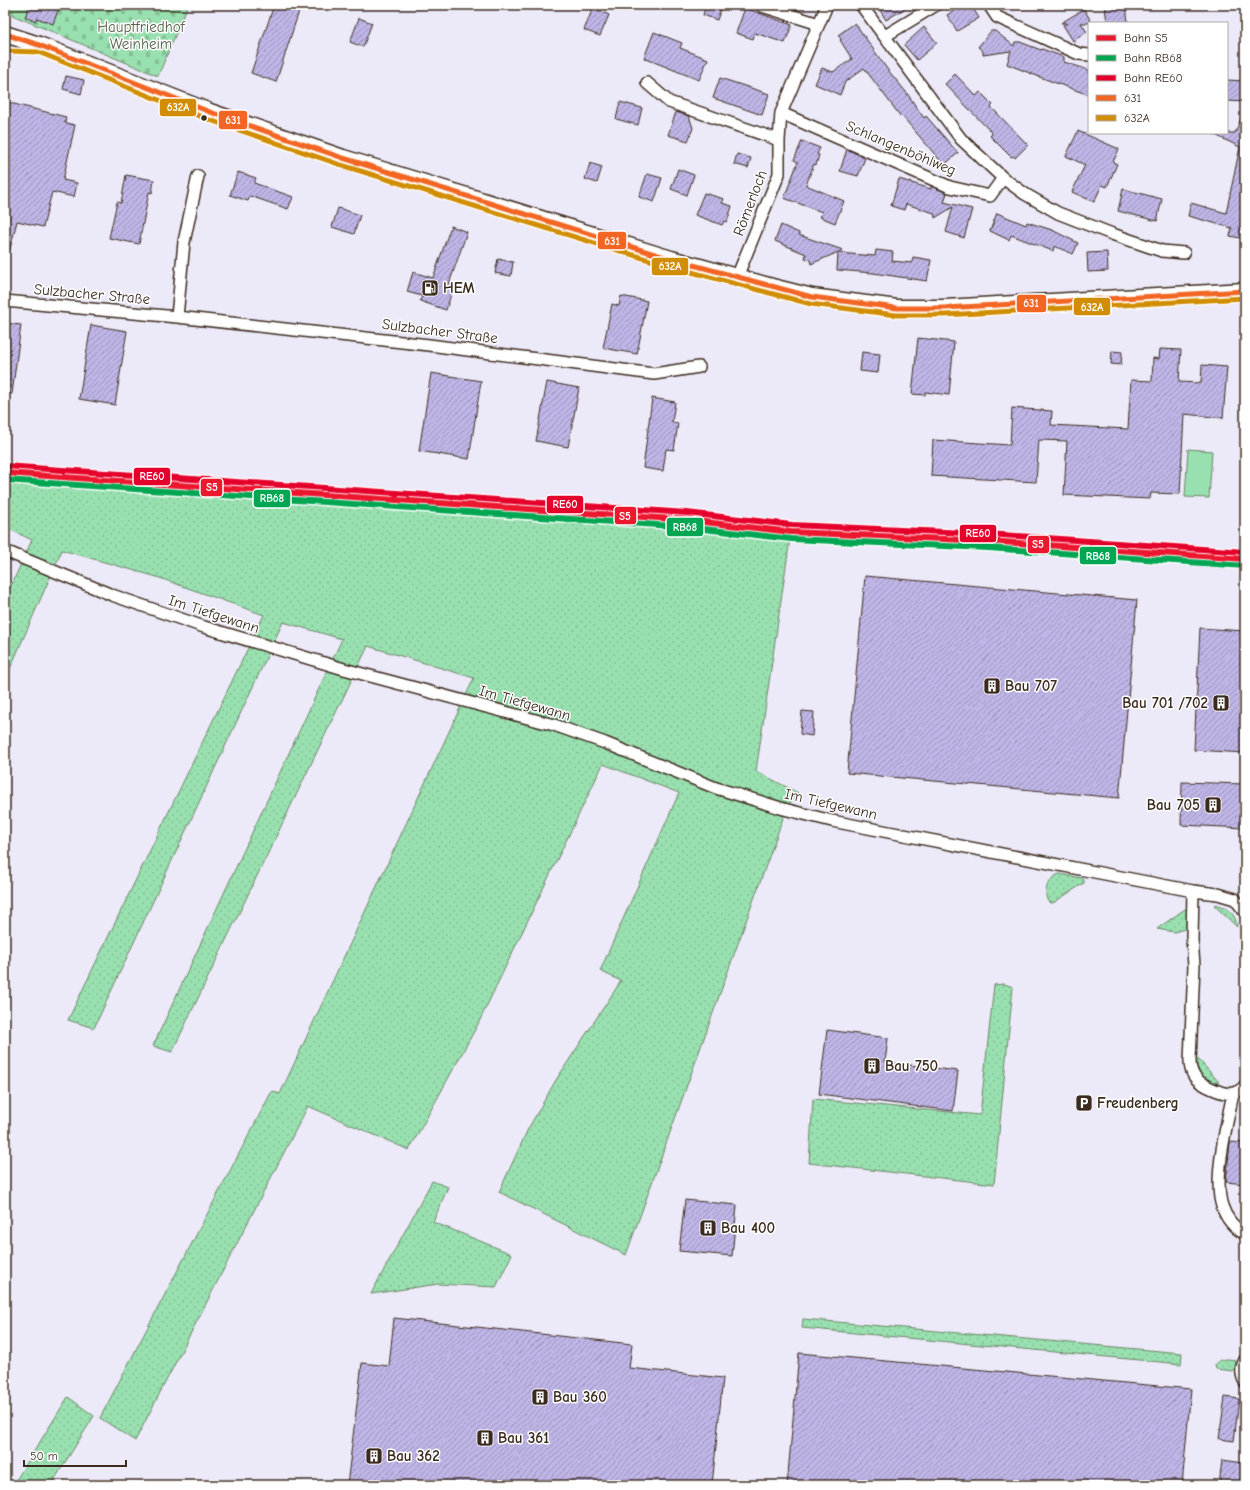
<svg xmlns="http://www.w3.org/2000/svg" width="1250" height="1490" viewBox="0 0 1250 1490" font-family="'Comic Neue',sans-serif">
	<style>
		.grass { fill: url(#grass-dots); stroke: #6a8566 }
		.cemetery { fill: url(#cemetery-stones); stroke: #6a8566 }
		.pitch { fill: #98e0af; stroke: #6a8566 }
		.building { fill: url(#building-hatch); stroke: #3b2a1e }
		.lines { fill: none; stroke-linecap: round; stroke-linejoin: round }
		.street-casing { stroke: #3b2a1e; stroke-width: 14 }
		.secondary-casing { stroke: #3b2a1e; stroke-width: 19 }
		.street { stroke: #fff; stroke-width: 11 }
		.secondary { stroke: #fff; stroke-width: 16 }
		.bus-1-casing { stroke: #fff; stroke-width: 8 }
		.bus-2-casing { stroke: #fff; stroke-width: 8 }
		.bus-1 { stroke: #f26522; stroke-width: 5 }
		.bus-2 { stroke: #d18d06; stroke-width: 5 }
		.rail-1-casing { stroke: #fff; stroke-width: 9 }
		.rail-2-casing { stroke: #fff; stroke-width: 9 }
		.rail-3-casing { stroke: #fff; stroke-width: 9 }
		.rail-1 { stroke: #ec192e; stroke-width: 6 }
		.rail-2 { stroke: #00a651; stroke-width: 6 }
		.rail-3 { stroke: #e4002b; stroke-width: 6 }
		.bus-dot { fill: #3b2a1e; stroke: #fff; stroke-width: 1.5 }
		.labels { text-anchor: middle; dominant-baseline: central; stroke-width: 3; stroke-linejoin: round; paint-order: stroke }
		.park-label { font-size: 15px; fill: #57614a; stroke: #fff }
		.street-label { font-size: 15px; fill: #3b2a1e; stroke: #fff }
		.poi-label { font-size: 15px; font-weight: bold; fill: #3b2a1e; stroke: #fff; text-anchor: start }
		.line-badge { stroke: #fff; stroke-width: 1.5 }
		.badge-label { font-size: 11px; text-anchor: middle; font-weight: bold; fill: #fff }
	</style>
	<defs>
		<pattern id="grass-dots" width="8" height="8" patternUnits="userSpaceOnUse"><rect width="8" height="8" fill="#98e0af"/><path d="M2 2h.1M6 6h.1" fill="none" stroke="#84c096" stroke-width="1.8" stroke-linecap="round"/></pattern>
		<pattern id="cemetery-stones" width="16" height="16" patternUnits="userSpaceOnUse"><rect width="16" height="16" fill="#98e0af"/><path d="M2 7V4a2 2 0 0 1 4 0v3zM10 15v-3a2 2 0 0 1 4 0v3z" fill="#84c096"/></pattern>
		<pattern id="building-hatch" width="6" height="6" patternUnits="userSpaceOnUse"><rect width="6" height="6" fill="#bfb5e6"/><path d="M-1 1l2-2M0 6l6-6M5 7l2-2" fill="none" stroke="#9c93ba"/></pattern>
	</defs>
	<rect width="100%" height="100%" fill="#ece9f8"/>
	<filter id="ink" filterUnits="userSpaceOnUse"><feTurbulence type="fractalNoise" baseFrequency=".025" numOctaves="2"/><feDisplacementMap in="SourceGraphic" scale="8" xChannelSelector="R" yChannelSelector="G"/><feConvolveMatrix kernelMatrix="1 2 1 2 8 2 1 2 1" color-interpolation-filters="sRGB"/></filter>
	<g filter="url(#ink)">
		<path class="grass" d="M5 480 126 489 791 532 756 771 798 793 787 807 626 1255 499 1192 528 1129 556 1080 621 981 600 971 679 793 603 764 478 1024 409 1150 308 1106 135 1441 100 1418 272 1091 280 1094 474 678 368 646 172 1052 153 1046 342 639 283 622 94 1028 68 1020 264 615 157 577 62 550 5 680V599L32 540 5 527Z
			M1059 874 1082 878 1084 881V883L1053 903H1050L1047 900C1044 889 1048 879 1059 874Z
			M1215 904C1228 907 1236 914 1237 927L1214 905Z
			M1185 909 1187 911V922L1185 929 1174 932 1157 929Z
			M1004 984 1013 987 994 1184 809 1163 813 1099 980 1115 994 985Z
			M1197 1059 1199 1060 1219 1082C1206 1084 1197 1073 1196 1061Z
			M432 1181 448 1187 433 1222 512 1254 496 1287 438 1284 371 1294Z
			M803 1319 1182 1353 1181 1364 802 1328Z
			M1228 1359 1236 1360 1234 1371 1216 1369 1215 1365C1217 1360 1223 1359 1228 1359Z
			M68 1397 94 1416 51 1485H13Z"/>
		<path class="cemetery" d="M5 5H188L158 76 5 12Z"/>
		<path class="pitch" d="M1188 449 1212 451 1209 498 1185 497Z"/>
		<path class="building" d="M30 5H60L53 24 37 18 35 21 25 17Z
			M274 5H301L276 82 251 73Z
			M706 5H722L717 20 703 15Z
			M877 5H910L886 20Z
			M963 5H971L979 18 957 31 947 15Z
			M1118 5H1126L1128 23H1107L1105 7Z
			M593 8 609 15 600 36 584 30Z
			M745 8 792 25 785 43 755 33 753 39 736 33Z
			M1084 9 1092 23H1081L1087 32 1073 41 1063 25 1067 23H1061Z
			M359 18 372 23 363 47 350 42Z
			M855 23 887 69 906 92 924 118 926 116 958 153 944 165 902 116 901 117 864 68 845 82 840 95 815 84 822 68 833 72 852 59 840 40 841 39 838 35Z
			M924 27 937 43 917 60 904 45Z
			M991 31H995L1014 46 1015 42H1020L1041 50 1042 49 1064 57V62L1089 70V95L1037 76 1007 64 1011 51 983 55V51L978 47Z
			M654 32 682 43 680 48 708 59 699 80 644 58Z
			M955 74 976 96 980 92 993 105 991 107 1028 145 1015 158 1013 156 1011 157 990 136 992 134 991 132 945 84Z
			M66 76 84 80 81 94 63 89Z
			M720 78 769 94 762 115 713 98Z
			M1227 80 1245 81 1244 102 1227 101Z
			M620 102 642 108 638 125 616 119Z
			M10 103 66 117 65 123 75 125 63 180 77 183 74 197 52 192 43 227 17 221 9 253H5V125Z
			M1245 109V239L1230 236 1232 228 1188 216 1191 203 1226 213 1240 147 1211 133H1235Z
			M676 112 689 116 693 128 688 141 668 135Z
			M1078 131 1119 149 1113 162 1117 164 1107 187 1102 185 1094 202 1072 192 1085 165 1066 156Z
			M802 141 820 148 817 154 819 155 816 165 814 164 806 185 844 201 835 223 820 217 822 212 784 198 798 162 794 160Z
			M847 149 865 158 858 176 840 171Z
			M737 154 751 158 748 168 734 164Z
			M590 163 602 167 597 183 585 179Z
			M678 169 694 175 687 195 671 189Z
			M238 172 256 178 254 183 293 197 288 209 250 196 248 201 230 195Z
			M647 174 662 178 654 202 639 197Z
			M126 175 154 180 152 193 149 192 139 244 109 238 117 202 121 203Z
			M899 179 931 189V186L947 193 944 202 972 209 964 238 946 232 953 207 935 218 934 213 906 204 904 210 891 206Z
			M1123 189 1162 199 1157 221 1118 211Z
			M704 193 724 199 722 203 732 206 727 222 724 221 722 225 695 215Z
			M338 208 360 215 354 234 332 227Z
			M997 213 1026 225 1027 222 1052 230 1078 243 1073 254 1054 246 1053 251 1011 235 1009 240 990 231Z
			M781 225 799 233V235L843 250 811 264 810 260 805 258 806 254 775 241Z
			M451 226 467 232 449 284 454 285 446 310 420 301 422 296 407 292 413 272 433 278Z
			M876 250 893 252 892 261 912 263 913 257 931 260 927 281 873 273 837 270 838 253 875 256Z
			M1107 252 1108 271 1088 272 1087 253Z
			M498 259 513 262 511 276 495 273Z
			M621 296 647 301 637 354 603 348 612 304 619 306Z
			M5 323 21 325 12 394 5 393Z
			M91 325 127 331 115 405 79 399Z
			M918 338 954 342 949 395 925 392V395L912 394Z
			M1160 349 1181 350 1179 382 1201 383 1202 365 1227 367 1223 418 1184 414 1180 494 1151 493 1150 499 1064 495 1067 441 1039 440 1036 482 931 476 933 440 1010 445 1012 408 1052 411 1051 425 1128 429 1131 380 1152 381 1153 358 1159 359Z
			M1112 351 1122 352 1121 365 1111 364Z
			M862 352 880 354 878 373 860 371Z
			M431 373 481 381 469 459 419 451Z
			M547 382 579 388 568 447 536 441Z
			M652 398 675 402 672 422 678 423 674 450 666 449 663 471 643 468Z
			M865 576 1137 600 1119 798 847 773Z
			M1200 628 1245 631V753L1194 750Z
			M802 711 814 712 812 736 800 734Z
			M1182 782 1245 784V828L1181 825Z
			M827 1030 888 1038 885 1062 958 1071 953 1111 819 1094Z
			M1230 1142 1245 1143V1184L1226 1182Z
			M685 1200 737 1205 732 1256 679 1251Z
			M394 1318 632 1344 629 1368 723 1378 712 1485H347L362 1363 389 1366Z
			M799 1353 1191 1389 1182 1485H787Z
			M1225 1397 1239 1399 1234 1441 1219 1439Z
			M1222 1460 1244 1463 1242 1485H1219Z"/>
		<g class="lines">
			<g class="street-casing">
				<path id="street" d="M861 5 961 139 1003 178 1025 194 1058 213 1112 234 1162 251 1184 253
					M989 5 997 17 1079 54 1089 55
					M762 6 819 24
					M885 36 936 5
					M647 83 669 102 779 140
					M781 113 950 187 990 196 1003 178
					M737 277 779 174V140L781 113 827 5
					M5 301 177 317 429 345 654 374 699 367
					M177 317 184 242 198 176
					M5 551 112 595 204 627 344 669 554 725 605 743 716 788 784 809 832 821 1100 873 1193 891 1218 894 1235 899 1245 912
					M1193 891 1192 940 1194 965 1190 1061C1190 1067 1191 1071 1194 1076 1200 1085 1225 1096 1234 1093 1239 1092 1242 1089 1245 1086
					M1233 1094C1227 1122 1213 1180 1222 1206 1226 1218 1234 1228 1245 1234
					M1245 1360C1241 1367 1241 1375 1245 1382"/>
			</g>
			<g class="secondary-casing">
				<path id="secondary" d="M5 34 39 45 210 112 343 158 671 259 772 287 812 297 897 308H945L1245 291"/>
			</g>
			<use href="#street" class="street"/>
			<use href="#secondary" class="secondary"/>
			<g class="bus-1-casing">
				<path id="bus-1" d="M5 34 39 45 210 112 343 158 671 259 812 297 897 308H945L1245 291"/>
			</g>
			<g class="bus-2-casing">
				<path id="bus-2" d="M5 51 38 52 207 119 341 165 669 266 811 304 896 315H945L1245 298"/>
			</g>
			<use href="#bus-1" class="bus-1"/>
			<use href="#bus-2" class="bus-2"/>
			<g class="rail-1-casing">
				<path id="rail-1" d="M5 473 687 520 791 532 988 541 1245 559"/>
			</g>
			<g class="rail-2-casing">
				<path id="rail-2" d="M5 480 686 527 791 539 988 548 1245 566"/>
			</g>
			<g class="rail-3-casing">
				<path id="rail-3" d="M5 466 687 513 792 525 988 534 1245 552"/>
			</g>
			<use href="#rail-1" class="rail-1"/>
			<use href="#rail-2" class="rail-2"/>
			<use href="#rail-3" class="rail-3"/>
		</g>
	</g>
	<defs>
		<g id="fuel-square" transform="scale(0.9)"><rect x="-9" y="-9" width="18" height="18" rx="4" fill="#3b2a1e" stroke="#fff"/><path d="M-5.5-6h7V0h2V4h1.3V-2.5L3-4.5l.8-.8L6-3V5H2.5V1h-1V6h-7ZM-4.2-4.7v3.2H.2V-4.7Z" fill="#fff"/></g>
		<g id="building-square" transform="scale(0.9)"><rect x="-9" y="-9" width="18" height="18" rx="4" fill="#3b2a1e" stroke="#fff"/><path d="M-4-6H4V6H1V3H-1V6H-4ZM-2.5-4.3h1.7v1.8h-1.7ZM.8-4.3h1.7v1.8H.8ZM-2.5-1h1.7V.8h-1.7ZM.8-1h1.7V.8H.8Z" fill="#fff"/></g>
		<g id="parking-square" transform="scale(0.9)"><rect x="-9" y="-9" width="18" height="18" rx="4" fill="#3b2a1e" stroke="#fff"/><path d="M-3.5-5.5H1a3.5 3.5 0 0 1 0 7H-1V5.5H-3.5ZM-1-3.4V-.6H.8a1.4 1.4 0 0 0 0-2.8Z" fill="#fff"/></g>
	</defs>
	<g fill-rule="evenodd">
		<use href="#fuel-square" x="430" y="288"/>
		<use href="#building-square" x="992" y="686"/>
		<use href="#building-square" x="1221" y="703"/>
		<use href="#building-square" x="1213" y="805"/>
		<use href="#building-square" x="872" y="1066"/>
		<use href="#parking-square" x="1084" y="1103"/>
		<use href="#building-square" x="708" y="1228"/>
		<use href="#building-square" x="540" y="1397"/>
		<use href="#building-square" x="485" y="1438"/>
		<use href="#building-square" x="374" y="1456"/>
	</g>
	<circle class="bus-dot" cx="204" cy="118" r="3.5"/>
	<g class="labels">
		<g class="park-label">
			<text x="141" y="27">Hauptfriedhof<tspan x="141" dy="17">Weinheim</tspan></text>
		</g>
		<g class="street-label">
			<text transform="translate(901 148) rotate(23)">Schlangenböhlweg</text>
			<text transform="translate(750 203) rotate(-69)">Römerloch</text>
			<text transform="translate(92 294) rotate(5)">Sulzbacher Straße</text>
			<text transform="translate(440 331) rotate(7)">Sulzbacher Straße</text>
			<text transform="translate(214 614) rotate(18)">Im Tiefgewann</text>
			<text transform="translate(525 703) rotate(16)">Im Tiefgewann</text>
			<text transform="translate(831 804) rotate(13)">Im Tiefgewann</text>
		</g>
		<g class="poi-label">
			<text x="443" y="288">HEM</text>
			<text x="1005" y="686">Bau 707</text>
			<text x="1208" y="703" text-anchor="end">Bau 701 /702</text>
			<text x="1200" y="805" text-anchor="end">Bau 705</text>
			<text x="885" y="1066">Bau 750</text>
			<text x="1097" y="1103">Freudenberg</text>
			<text x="721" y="1228">Bau 400</text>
			<text x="553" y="1397">Bau 360</text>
			<text x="498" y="1438">Bau 361</text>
			<text x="387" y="1456">Bau 362</text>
		</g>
	</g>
	<g class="line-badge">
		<rect x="159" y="98" width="38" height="19" rx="4" fill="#d18d06"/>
		<rect x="218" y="110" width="30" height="20" rx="4" fill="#f26522"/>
		<rect x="597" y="231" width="30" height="19" rx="4" fill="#f26522"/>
		<rect x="651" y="257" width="38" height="19" rx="4" fill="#d18d06"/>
		<rect x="1016" y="294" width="31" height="19" rx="4" fill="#f26522"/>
		<rect x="1073" y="297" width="38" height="19" rx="4" fill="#d18d06"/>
		<rect x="133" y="467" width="38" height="19" rx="4" fill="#e4002b"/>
		<rect x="200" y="478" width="23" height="19" rx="4" fill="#ec192e"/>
		<rect x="253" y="489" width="38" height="19" rx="4" fill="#00a651"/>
		<rect x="546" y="495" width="38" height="19" rx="4" fill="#e4002b"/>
		<rect x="614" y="506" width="23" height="19" rx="4" fill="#ec192e"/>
		<rect x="666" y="517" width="38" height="20" rx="4" fill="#00a651"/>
		<rect x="959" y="524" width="38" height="19" rx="4" fill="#e4002b"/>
		<rect x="1027" y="535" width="23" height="19" rx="4" fill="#ec192e"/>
		<rect x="1079" y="546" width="38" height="19" rx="4" fill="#00a651"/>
	</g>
	<g class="badge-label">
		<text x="178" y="111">632A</text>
		<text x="233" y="124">631</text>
		<text x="612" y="245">631</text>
		<text x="670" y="270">632A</text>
		<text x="1031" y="307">631</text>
		<text x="1092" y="311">632A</text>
		<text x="152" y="480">RE60</text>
		<text x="212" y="491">S5</text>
		<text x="272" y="502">RB68</text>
		<text x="565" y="508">RE60</text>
		<text x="625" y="520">S5</text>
		<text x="685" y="531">RB68</text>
		<text x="978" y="537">RE60</text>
		<text x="1038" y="548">S5</text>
		<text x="1098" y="560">RB68</text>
	</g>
	<rect width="1250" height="1490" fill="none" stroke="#fff" stroke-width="20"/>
	<rect x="10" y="10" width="1230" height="1470" fill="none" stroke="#3b2a1e" stroke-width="1.5" filter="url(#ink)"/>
	<rect x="1088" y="22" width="140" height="112" fill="#ffffff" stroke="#b1aaa5"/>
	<rect x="1096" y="35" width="20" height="6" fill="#ec192e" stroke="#b1aaa5"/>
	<text x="1124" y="42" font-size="12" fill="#3b2a1e">Bahn S5</text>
	<rect x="1096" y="55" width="20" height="6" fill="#00a651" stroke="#b1aaa5"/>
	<text x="1124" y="62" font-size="12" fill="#3b2a1e">Bahn RB68</text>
	<rect x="1096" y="75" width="20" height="6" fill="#e4002b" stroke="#b1aaa5"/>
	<text x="1124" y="82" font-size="12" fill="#3b2a1e">Bahn RE60</text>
	<rect x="1096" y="95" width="20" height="6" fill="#f26522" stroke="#b1aaa5"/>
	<text x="1124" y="102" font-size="12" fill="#3b2a1e">631</text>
	<rect x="1096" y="115" width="20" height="6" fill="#d18d06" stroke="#b1aaa5"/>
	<text x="1124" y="122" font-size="12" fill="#3b2a1e">632A</text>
	<path d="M24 1460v6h102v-6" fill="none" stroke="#3b2a1e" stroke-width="2"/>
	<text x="30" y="1460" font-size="12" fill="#3b2a1e" stroke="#ffffff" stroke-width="3" paint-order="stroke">50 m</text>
</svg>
